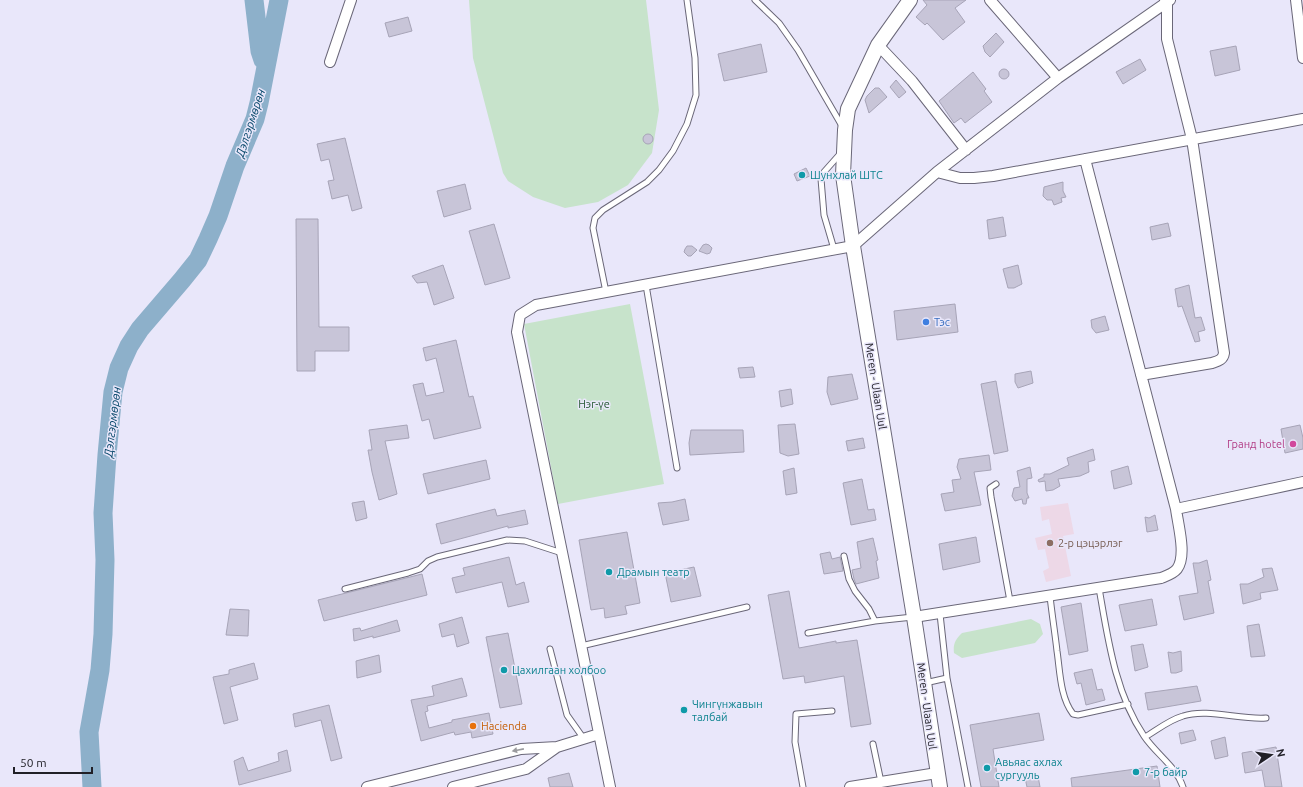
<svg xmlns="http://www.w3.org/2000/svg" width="1303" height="787" viewBox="0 0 1303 787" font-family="Ubuntu,sans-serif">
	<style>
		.education { fill: #edd8e7 }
		.green { fill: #c7e3cb }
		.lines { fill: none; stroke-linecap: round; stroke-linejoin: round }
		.river { stroke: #8db0ca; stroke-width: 19 }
		.building { fill: #c8c5d8; stroke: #a7a4b7 }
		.lane-casing { stroke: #6a6778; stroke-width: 7 }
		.street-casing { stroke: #6a6778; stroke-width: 12 }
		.secondary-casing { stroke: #6a6778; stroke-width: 16 }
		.lane { stroke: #fff; stroke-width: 5 }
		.street { stroke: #fff; stroke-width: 10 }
		.secondary { stroke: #fff; stroke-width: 14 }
		.oneway { fill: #9b9b9e }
		.culture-dot { fill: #0f9aa8; stroke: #e9e7fa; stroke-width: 1.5 }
		.shop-dot { fill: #3f7fe0; stroke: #e9e7fa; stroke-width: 1.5 }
		.hotel-dot { fill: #d1479c; stroke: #e9e7fa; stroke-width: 1.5 }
		.education-dot { fill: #8d6e63; stroke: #e9e7fa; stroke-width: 1.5 }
		.food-dot { fill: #e8710a; stroke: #e9e7fa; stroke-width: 1.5 }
		.labels { text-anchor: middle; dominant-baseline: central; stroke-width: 3; stroke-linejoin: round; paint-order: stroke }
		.culture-label { font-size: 11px; fill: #0d838f; stroke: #e9e7fa; text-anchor: start }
		.shop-label { font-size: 11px; fill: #366cbe; stroke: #e9e7fa; text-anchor: start }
		.street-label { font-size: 11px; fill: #212027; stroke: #e9e7fa }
		.park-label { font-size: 11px; fill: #245731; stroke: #e9e7fa }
		.hotel-label { font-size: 11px; fill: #b23c85; stroke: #e9e7fa; text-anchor: end }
		.education-label { font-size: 11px; fill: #785e54; stroke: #e9e7fa; text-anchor: start }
		.food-label { font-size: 11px; fill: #c56008; stroke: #e9e7fa; text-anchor: start }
		.water-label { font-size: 12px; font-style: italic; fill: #034568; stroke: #e9e7fa }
	</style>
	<rect width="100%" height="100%" fill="#e9e7fa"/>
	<path class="education" d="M1068 503 1074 534 1063 536 1071 576 1046 582 1043 571 1049 568 1045 549 1038 550 1035 538 1052 534 1049 519 1042 521 1040 507Z"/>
	<path class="green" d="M469 0H646L659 110 652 153 628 185 598 202 565 208 533 197 508 181 503 173 473 58Z
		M630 304 664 484 558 504 524 324Z
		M1031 619 1040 624 1043 634 1035 643 962 658 954 653C953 644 955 640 962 633Z"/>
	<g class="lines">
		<path class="river" d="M254 0 260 51 263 60
			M92 787 89 732 100 670 103 634 105 560 103 513 107 455 113 392 119 368 129 346 140 329 182 280 198 260 208 239 218 216 235 166 255 119 259 103 279 0"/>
	</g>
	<path class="building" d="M923 0H966L955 8 965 22 943 40 927 23 925 25 916 17 927 5Z
		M408 17 412 31 389 37 385 23Z
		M996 33 1004 42 990 57 985 52 983 46Z
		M761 44 767 72 724 81 718 54Z
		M1236 46 1240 70 1215 76 1210 51Z
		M1140 59 1146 70 1123 84 1116 72Z
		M999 74a5 5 0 1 1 10 0a5 5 0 1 1-10 0Z
		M973 72 986 89 984 91 992 102 965 123 961 118 954 123 939 101Z
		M896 80 906 92 899 98 890 87Z
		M875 88H879L887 97 869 113 865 100 867 96Z
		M643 139a5 5 0 1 1 10 0a5 5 0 1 1-10 0Z
		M345 138 362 208 352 211 348 195 332 199 328 181 334 180 329 159 321 161 317 144Z
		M806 168 810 176 797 181 794 174Z
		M1063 182V191L1066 197 1061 198 1062 202 1054 205 1052 200H1047L1043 196 1044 187Z
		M465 184 471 209 444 217 437 191Z
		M1003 217 1006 236 989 239 987 220Z
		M296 219H318L319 327H349V351H315V371H297Z
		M1168 223 1171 236 1152 240 1150 227Z
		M494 224 510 278 485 285 469 231Z
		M706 244 709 245 712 248 710 253 707 254 699 251 703 245Z
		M687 246H692L697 250 691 256H688L684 252 685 249Z
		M443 265 454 298 434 305 427 282 417 283 412 276Z
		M1018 265 1022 284 1014 288H1008L1003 269Z
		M1189 285 1195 318 1201 317 1205 330 1198 332 1200 341 1195 342 1182 306 1178 307 1175 289Z
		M955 304 958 332 897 340 894 311Z
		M1105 316 1109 330 1096 333 1092 328 1091 320Z
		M456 340 469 397 473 396 481 428 434 439 429 419 422 421 413 385 423 383 426 396 444 392 436 358 426 361 423 348Z
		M753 367 755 377 740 378 738 368Z
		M1031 371 1033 383 1018 388 1015 382V374Z
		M852 374 858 399 831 405 827 392 828 377Z
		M996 381 1008 451 994 454 981 384Z
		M791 389 793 404 781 407 779 391Z
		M795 424 799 454 788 456 780 453 778 425Z
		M407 425 409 438 385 441 397 494 379 500 372 472 368 450H372L369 430Z
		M1300 425 1303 438V449L1285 453 1281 429Z
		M691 430H743L744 452 690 455 689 443Z
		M863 438 865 448 848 451 846 441Z
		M1093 449 1095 460 1088 462 1089 472 1080 476 1058 479 1060 486 1053 490 1046 491 1045 481 1039 482 1038 480 1044 477V474H1050L1069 465 1067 458Z
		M989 455 991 470 974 472 981 505 945 511 941 494 954 492 952 480 961 479 957 467 959 459Z
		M486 460 490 479 428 494 423 474Z
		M1128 466 1132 484 1114 489 1111 471Z
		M1030 467 1032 478 1027 479V493L1029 498H1027L1026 504H1023L1022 499 1015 501 1012 496 1014 488 1020 487 1017 471Z
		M794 468 797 493 786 495 783 471Z
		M862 479 868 510 874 509 876 520 851 525 843 483Z
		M685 499 689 520 663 525 658 503 672 502Z
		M364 501 367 518 356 521 352 503Z
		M495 509 497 516 525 510 528 524 508 528V526L441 544 436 524Z
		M1155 515 1158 530 1147 532 1145 517 1149 518Z
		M627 532 640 603 625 606 627 614 605 618 604 608 591 610 579 540Z
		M976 537 980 562 943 570 939 544Z
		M873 538 878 560 876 561 879 578 856 584 854 579 852 570 861 568 857 542Z
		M830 552 832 559 840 557 843 571 824 574 820 554Z
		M509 557 516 585 524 582 529 602 508 607 502 582 456 593 452 578 465 575 463 568Z
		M1207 560 1211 580 1208 581 1214 613 1184 620 1179 596 1198 593 1193 563H1199Z
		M694 567 701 596 671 602 665 573Z
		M1272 568 1278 590 1260 593 1261 599 1243 604 1240 584H1248L1264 577 1262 569Z
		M422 574 427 595 324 621 318 600Z
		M789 591 799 648 836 641V643L857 640 871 724 851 727 844 676 805 683 804 676 783 679 768 595Z
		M1152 599 1157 625 1125 631 1119 605Z
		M1081 603 1088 651 1069 655 1061 607Z
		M230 609 249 610 248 636 226 635Z
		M462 617 469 643 457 647 454 634 442 637 439 624Z
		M397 620 400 631 373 638V636L354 641 353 629 360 628 361 631Z
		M1259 624 1265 656 1251 657 1247 626Z
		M508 633 522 704 500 708 486 637Z
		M1143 644 1148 667 1135 671 1131 646Z
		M1181 651 1182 671 1176 673H1171L1168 652 1173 653Z
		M379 655 381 672 357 678 356 661Z
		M254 663 258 679 230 687 238 720 224 724 213 677 229 674V670Z
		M1092 669 1097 690 1102 689 1105 700 1086 705 1081 683 1077 684 1074 673Z
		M462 678 467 696 427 706 428 711 425 712 429 728 452 722V720L489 713 493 734 472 738 471 732 455 735 454 732 421 741 411 700 434 696 432 686Z
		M1197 686 1201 701 1148 710 1145 693Z
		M329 705 342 758 331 761 321 720 295 727 293 714Z
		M1039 713 1044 740 993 749 999 787H981L970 725Z
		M1193 730 1196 740 1181 744 1179 733Z
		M1225 737 1228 756 1215 759 1211 741Z
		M1276 747 1282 787H1265L1262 770 1245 773 1242 753Z
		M287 750 291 771 239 785 234 761 243 757 248 771 279 761 278 753Z
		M1157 766 1160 787H1072L1071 778Z
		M569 773 573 787H550L548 778Z
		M1038 776 1040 787H1027L1025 778Z"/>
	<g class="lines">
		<g class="lane-casing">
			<path id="lane" d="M755 0 779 23 798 50 842 126
				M834 249 824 215 821 179 824 172 840 154
				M646 285 677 468
				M606 292 593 228 595 218 603 210 647 182 659 170 673 151 687 124 696 95 695 58 687 0
				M996 484 990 488 991 497 1010 601
				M844 556 849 579 855 591 869 609 875 621 913 617
				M1099 588C1108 639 1115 693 1144 736 1156 754 1176 766 1183 787
				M345 589 408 573 420 569 428 561 437 557 507 540 525 541 562 553
				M1050 596C1052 615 1055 633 1057 651 1060 671 1060 697 1073 714L1078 715 1128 704
				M940 614 947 678
				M808 633 875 621
				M581 646 747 607
				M550 649 567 715 584 739
				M925 683 947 678 968 787
				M1145 737C1157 730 1169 720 1183 716 1207 708 1240 720 1266 718
				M873 744 881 782
				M803 787 795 742 796 714 832 711"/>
		</g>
		<g class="street-casing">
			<path id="street" d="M990 0 1058 78
				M1296 0 1303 58
				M878 45 912 81 966 150
				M330 62 351 0
				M1085 159 1176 509
				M937 172 960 178H974L993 176 1303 119
				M1141 375 1212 363C1218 361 1223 360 1224 353L1192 139 1167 39V2L1165 0
				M914 617 1161 578C1166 576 1173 574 1177 569 1187 556 1178 525 1176 509L1303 482
				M367 787 521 749 557 747 599 734
				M453 787 526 769 557 747
				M610 787 517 332 520 315 536 305 853 246 937 172 1058 78 1170 0
				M850 787 937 773"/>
		</g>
		<g class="secondary-casing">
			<path id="secondary" d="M910 0 878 45 848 109 845 130 843 175 853 246 914 617 940 787"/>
		</g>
		<use href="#lane" class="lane"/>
		<use href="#street" class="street"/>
		<use href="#secondary" class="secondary"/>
	</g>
	<defs><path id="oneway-solid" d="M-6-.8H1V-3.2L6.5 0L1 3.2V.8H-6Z"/></defs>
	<use class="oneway" href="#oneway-solid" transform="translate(518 750) rotate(169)"/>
	<g class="culture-dot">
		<circle cx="802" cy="175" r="4"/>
		<circle cx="609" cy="572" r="4"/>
		<circle cx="504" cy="670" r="4"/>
		<circle cx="684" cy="710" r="4"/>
		<circle cx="987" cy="768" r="4"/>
		<circle cx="1136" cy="772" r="4"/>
	</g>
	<circle class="shop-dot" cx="926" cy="322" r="4"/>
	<circle class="hotel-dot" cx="1293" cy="444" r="4"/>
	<circle class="education-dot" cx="1050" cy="543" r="4"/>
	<circle class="food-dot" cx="473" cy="726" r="4"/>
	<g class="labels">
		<g class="culture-label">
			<text x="810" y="175">Шунхлай ШТС</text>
			<text x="617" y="572">Драмын театр</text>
			<text x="512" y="670">Цахилгаан холбоо</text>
			<text x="692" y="704">Чингүнжавын<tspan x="692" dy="13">талбай</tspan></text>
			<text x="995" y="762">Авьяас ахлах<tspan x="995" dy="13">сургууль</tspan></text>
			<text x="1144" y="772">7-р байр</text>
		</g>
		<g class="shop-label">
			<text x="934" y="322">Тэс</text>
		</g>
		<g class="street-label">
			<text transform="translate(876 386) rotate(81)">Meren - Ulaan Uul</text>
			<text transform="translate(927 706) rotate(82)">Meren - Ulaan Uul</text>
		</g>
		<g class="park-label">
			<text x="594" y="404">Нэг-үе</text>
		</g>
		<g class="hotel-label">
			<text x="1285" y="444">Гранд hotel</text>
		</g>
		<g class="education-label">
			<text x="1058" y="543">2-р цэцэрлэг</text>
		</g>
		<g class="food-label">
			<text x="481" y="726">Hacienda</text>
		</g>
		<g class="water-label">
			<text transform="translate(250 123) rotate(-72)">Дэлгэрмөрөн</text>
			<text transform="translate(112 422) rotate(-83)">Дэлгэрмөрөн</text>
		</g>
	</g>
	<g transform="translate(1271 755) rotate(77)" stroke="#e9e7fa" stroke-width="3" paint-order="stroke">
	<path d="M0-3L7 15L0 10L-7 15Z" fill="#212027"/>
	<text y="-6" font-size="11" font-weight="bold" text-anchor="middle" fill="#212027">N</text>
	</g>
	<path d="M14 767v6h78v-6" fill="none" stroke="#212027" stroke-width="2"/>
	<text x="20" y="767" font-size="12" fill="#212027" stroke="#e9e7fa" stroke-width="3" paint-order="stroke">50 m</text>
</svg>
